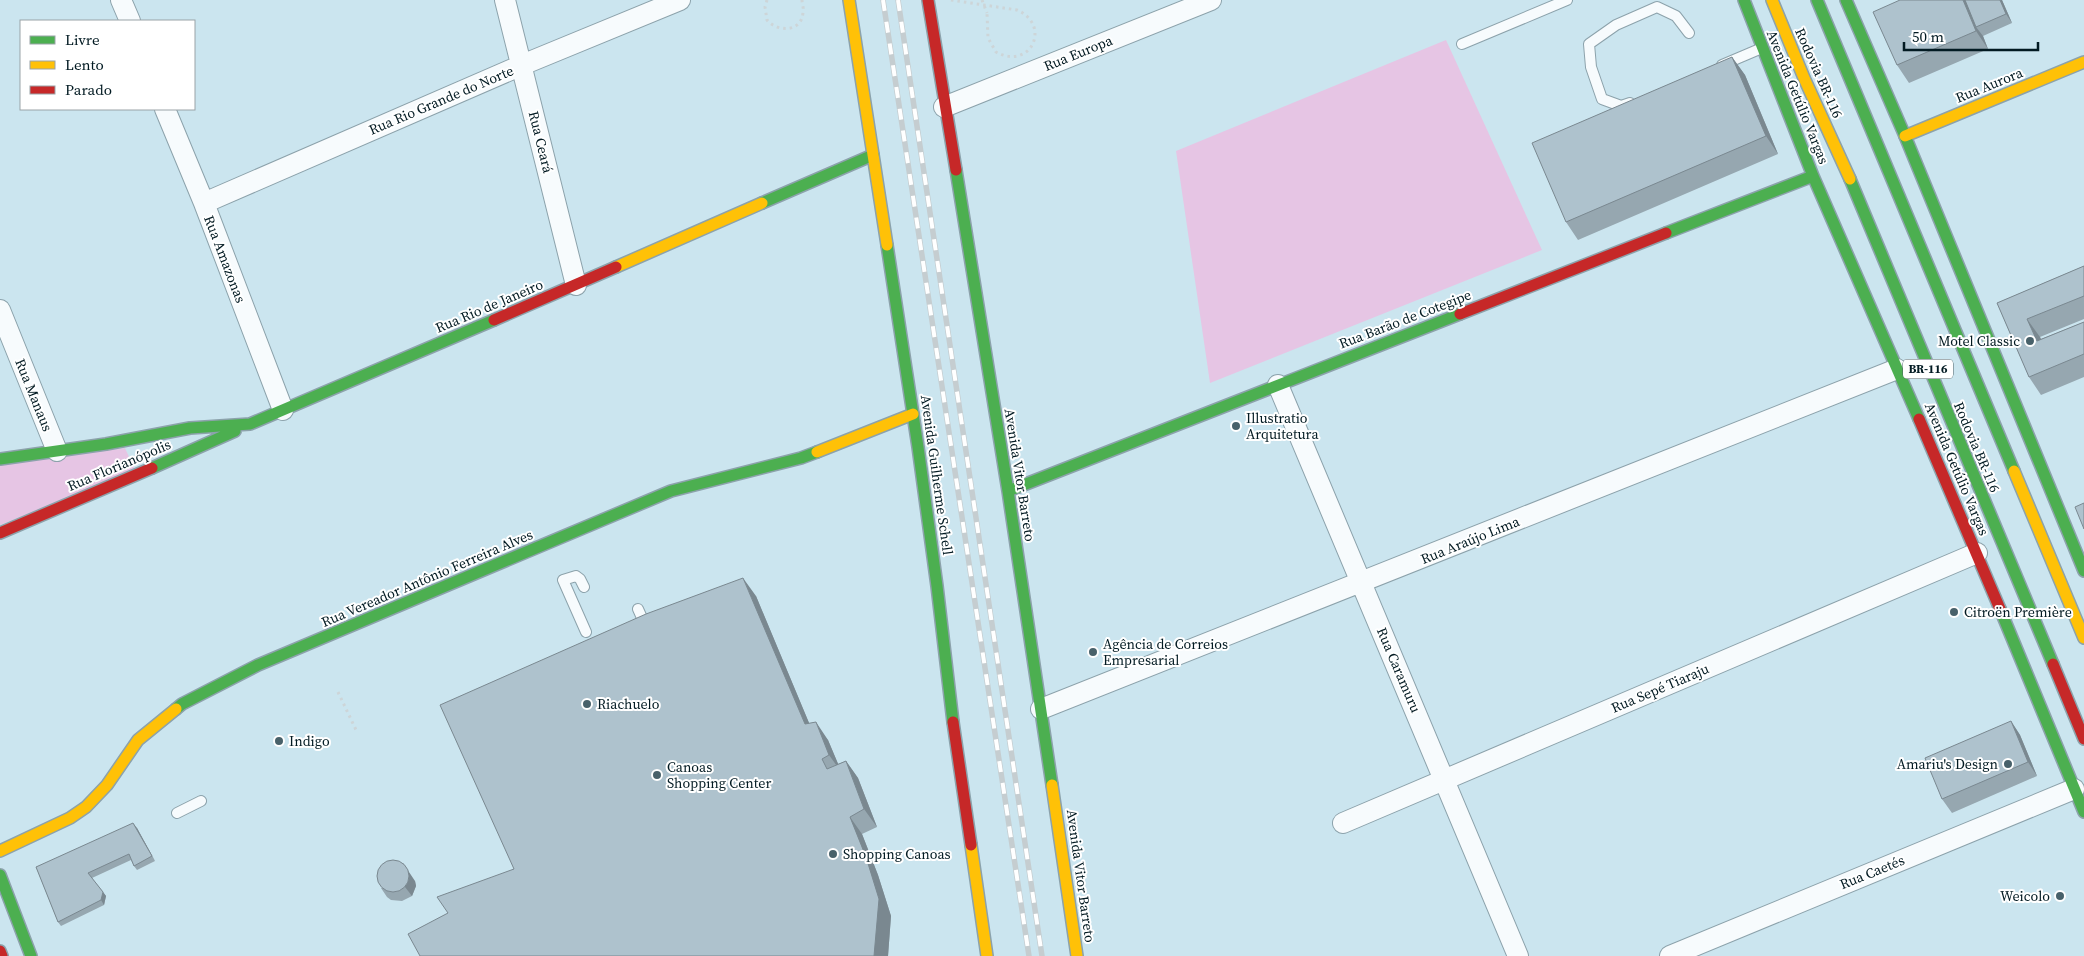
<svg xmlns="http://www.w3.org/2000/svg" width="2084" height="956" viewBox="0 0 2084 956" font-family="'Source Serif 4',serif">
	<style>
		.green { fill: #e6c5e4 }
		.lines { fill: none; stroke-linecap: round; stroke-linejoin: round }
		.lane-casing { stroke: #8ca2ab; stroke-width: 12 }
		.street-casing { stroke: #8ca2ab; stroke-width: 22 }
		.fast-casing { stroke: #8ca2ab; stroke-width: 14 }
		.slow-casing { stroke: #8ca2ab; stroke-width: 14 }
		.jam-casing { stroke: #8ca2ab; stroke-width: 14 }
		.path { stroke: #cdd5d8; stroke-width: 3; stroke-dasharray: 2.5 4; stroke-linecap: butt }
		.lane { stroke: #f7fbfd; stroke-width: 10 }
		.street { stroke: #f7fbfd; stroke-width: 20 }
		.fast { stroke: #4caf50; stroke-width: 11 }
		.slow { stroke: #ffc107; stroke-width: 11 }
		.jam { stroke: #c62828; stroke-width: 11 }
		.rail-casing { stroke: #c5cdd0; stroke-width: 5.5 }
		.rail { stroke: #fff; stroke-width: 4; stroke-dasharray: 11; stroke-linecap: butt }
		.path-bridge { stroke: #cdd5d8; stroke-width: 3; stroke-dasharray: 2.5 4; stroke-linecap: butt }
		.wall { fill: #96a7b0 }
		.shaded-wall { fill: #7a8890 }
		.building { fill: #aec2cd; stroke: #7a8890 }
		.poi-dot { fill: #48616a; stroke: #fff; stroke-width: 2 }
		.labels { text-anchor: middle; dominant-baseline: central; stroke-width: 4; stroke-linejoin: round; paint-order: stroke }
		.shield { fill: #fff; stroke: #4e5f64; stroke-width: 1 }
		.shield-label { font-size: 12px; font-weight: bold; fill: #021a22 }
		.street-label { font-size: 14px; fill: #021a22; stroke: #fff }
		.poi-label { font-size: 14px; fill: #021a22; stroke: #fff; text-anchor: start }
	</style>
	<rect width="100%" height="100%" fill="#cbe5ef"/>
	<path class="green" d="M1446 40 1542 250 1210 383 1176 151Z
		M125 448 136 472 0 525V465Z"/>
	<g class="lines">
		<g class="lane-casing">
			<path id="lane" d="M1462 44 1567 0
				M1722 65 1762 48
				M1630 103 1621 106 1602 99 1591 67 1589 44 1616 25 1657 7 1676 16 1689 33
				M584 587 580 579 576 576 563 580 586 632
				M638 609 647 629
				M177 813 201 801"/>
		</g>
		<g class="street-casing">
			<path id="street" d="M121 0 130 21
				M505 0 576 285
				M944 107 1211 0
				M165 109 204 203 283 410
				M204 203 522 65 680 0
				M0 310 57 451
				M1278 385 1518 956
				M1041 709 1897 369
				M1343 823 1977 553
				M1670 956 2074 789"/>
		</g>
		<g class="fast-casing">
			<path id="fast" d="M1744 0 1813 176 1919 419
				M1817 0 2014 471
				M1846 0 1905 136 2084 571
				M956 170 1008 491 1052 785
				M1850 179 2053 664
				M762 203 873 155
				M1666 233 1813 176
				M887 245 918 447 937 586 953 722
				M0 459 106 444 190 428 250 424 494 320
				M152 468 235 431
				M1008 491 1460 314
				M2000 609 2084 812
				M176 709 182 704 258 665 671 491 801 458 817 452
				M0 875 31 956"/>
		</g>
		<g class="slow-casing">
			<path id="slow" d="M849 0 887 245
				M1772 0 1804 78 1850 179
				M1905 136 2084 62
				M616 267 762 203
				M817 452 913 414
				M2014 471 2084 638
				M1052 785 1077 956
				M971 845 987 956
				M0 851 70 818 86 807 107 785 138 740 176 709"/>
		</g>
		<g class="jam-casing">
			<path id="jam" d="M928 0 956 170
				M1460 314 1666 233
				M494 320 616 267
				M1919 419 2000 609
				M0 533 152 468
				M2053 664 2084 739
				M953 722 971 845
				M0 951 2 956"/>
		</g>
		<path class="path" d="M767 0 765 7 767 20C777 32 802 33 803 12 804 8 802 4 802 0
			M982 0 987 13
			M338 692 357 732"/>
		<use href="#lane" class="lane"/>
		<use href="#street" class="street"/>
		<use href="#fast" class="fast"/>
		<use href="#slow" class="slow"/>
		<use href="#jam" class="jam"/>
		<g class="rail-casing">
			<path id="rail" d="M883 0 1029 956
				M898 0 1042 956"/>
		</g>
		<use href="#rail" class="rail"/>
		<path class="path-bridge" d="M951 0 1017 10C1052 25 1031 71 996 52L988 38 987 13"/>
	</g>
	<path class="wall" d="M1900 0H2002L2012 23 1983 36 1988 49 1909 83 1897 65Z
		M1732 57 1745 75 1778 154 1578 240 1566 222Z
		M2084 266V319L2040 337 2041 339 2084 322V377L2041 395 2029 377 1997 303Z
		M756 596 809 723 828 740 838 764 846 761 858 778 877 827 862 834 878 875 891 916 888 956H420L448 913 514 869Z
		M2011 721 2020 735 2037 776 1952 813 1942 799Z
		M137 828 155 861 137 870 134 866 131 860 92 878 106 896 104 905 61 926 58 922 36 867Z
		M415 881 416 886 412 896 402 901 391 900 387 897 381 888Z"/>
	<path class="shaded-wall" d="M1963 0H1967L1976 27 1983 36 1988 49 1976 31Z
		M2000 0H2002L2012 23 2006 14Z
		M1732 57 1745 75 1778 154 1766 136Z
		M2027 319 2040 337 2049 359 2037 341Z
		M743 578 756 596 817 742 805 724Z
		M2011 721 2020 735 2037 776 2028 762Z
		M816 722 828 740 842 773 829 755Z
		M846 761 858 778 877 827 864 809Z
		M850 817 862 834 878 875 891 916 888 956H874Z
		M133 823 137 828 155 861 152 856Z
		M403 863 415 881 416 886 412 896 405 887Z
		M103 892 106 896 104 905 101 900Z"/>
	<path class="building" d="M1900 0H1963L1976 31 1897 65 1873 12Z
		M1965 0H2000L2006 14 1976 27Z
		M1732 57 1766 136 1566 222 1532 143Z
		M2084 266V296L2027 319 2037 341 2084 322V354L2029 377 1997 303Z
		M2084 503V529L2075 507Z
		M743 578 805 724 816 722 829 755 822 759 827 769 846 761 864 809 850 817 866 857 879 899 874 956H420L408 934 448 913 437 897 514 869 440 705 646 614Z
		M2011 721 2028 762 1942 799 1925 758Z
		M133 823 152 856 134 866 129 854 88 873 103 892 101 900 58 922 36 867Z
		M377 876a16 16 0 1 1 32 0a16 16 0 1 1-32 0Z"/>
	<g class="poi-dot">
		<circle cx="2030" cy="341" r="5"/>
		<circle cx="1236" cy="426" r="5"/>
		<circle cx="1954" cy="612" r="5"/>
		<circle cx="1093" cy="652" r="5"/>
		<circle cx="587" cy="704" r="5"/>
		<circle cx="279" cy="741" r="5"/>
		<circle cx="2008" cy="764" r="5"/>
		<circle cx="657" cy="775" r="5"/>
		<circle cx="833" cy="854" r="5"/>
		<circle cx="2060" cy="896" r="5"/>
	</g>
	<g class="labels">
		<rect class="shield" x="1903" y="359.5" width="50" height="19" rx="4"/>
		<g class="shield-label">
			<text x="1928" y="369">BR-116</text>
		</g>
		<g class="street-label">
			<text transform="translate(1078 53) rotate(-22)">Rua Europa</text>
			<text transform="translate(1819 73) rotate(66)">Rodovia BR-116</text>
			<text transform="translate(1989 85) rotate(-22)">Rua Aurora</text>
			<text transform="translate(1798 97) rotate(68)">Avenida Getúlio Vargas</text>
			<text transform="translate(441 100) rotate(-23)">Rua Rio Grande do Norte</text>
			<text transform="translate(541 142) rotate(76)">Rua Ceará</text>
			<text transform="translate(225 259) rotate(69)">Rua Amazonas</text>
			<text transform="translate(489 306) rotate(-23)">Rua Rio de Janeiro</text>
			<text transform="translate(1405 319) rotate(-21)">Rua Barão de Cotegipe</text>
			<text transform="translate(34 395) rotate(68)">Rua Manaus</text>
			<text transform="translate(1977 447) rotate(67)">Rodovia BR-116</text>
			<text transform="translate(119 465) rotate(-23)">Rua Florianópolis</text>
			<text transform="translate(1957 469) rotate(67)">Avenida Getúlio Vargas</text>
			<text transform="translate(937 475) rotate(82)">Avenida Guilherme Schell</text>
			<text transform="translate(1020 475) rotate(81)">Avenida Vitor Barreto</text>
			<text transform="translate(1470 540) rotate(-22)">Rua Araújo Lima</text>
			<text transform="translate(427 578) rotate(-23)">Rua Vereador Antônio Ferreira Alves</text>
			<text transform="translate(1399 670) rotate(67)">Rua Caramuru</text>
			<text transform="translate(1660 688) rotate(-23)">Rua Sepé Tiaraju</text>
			<text transform="translate(1872 872) rotate(-22)">Rua Caetés</text>
			<text transform="translate(1081 876) rotate(82)">Avenida Vitor Barreto</text>
		</g>
		<g class="poi-label">
			<text x="2020" y="341" text-anchor="end">Motel Classic</text>
			<text x="1246" y="418">Illustratio<tspan x="1246" dy="16">Arquitetura</tspan></text>
			<text x="1964" y="612">Citroën Première</text>
			<text x="1103" y="644">Agência de Correios<tspan x="1103" dy="16">Empresarial</tspan></text>
			<text x="597" y="704">Riachuelo</text>
			<text x="289" y="741">Indigo</text>
			<text x="1998" y="764" text-anchor="end">Amariu's Design</text>
			<text x="667" y="767">Canoas<tspan x="667" dy="16">Shopping Center</tspan></text>
			<text x="843" y="854">Shopping Canoas</text>
			<text x="2050" y="896" text-anchor="end">Weicolo</text>
		</g>
	</g>
	<rect x="20" y="20" width="175" height="90" fill="#ffffff" stroke="#9aa3a7"/>
	<rect x="30" y="36" width="25" height="8" fill="#4caf50" stroke="#9aa3a7"/>
	<text x="65" y="45" font-size="15" fill="#021a22">Livre</text>
	<rect x="30" y="61" width="25" height="8" fill="#ffc107" stroke="#9aa3a7"/>
	<text x="65" y="70" font-size="15" fill="#021a22">Lento</text>
	<rect x="30" y="86" width="25" height="8" fill="#c62828" stroke="#9aa3a7"/>
	<text x="65" y="95" font-size="15" fill="#021a22">Parado</text>
	<path d="M1904 42v8h134v-8" fill="none" stroke="#021a22" stroke-width="2.5"/>
	<text x="1912" y="42" font-size="15" fill="#021a22" stroke="#ffffff" stroke-width="4" paint-order="stroke">50 m</text>
</svg>
